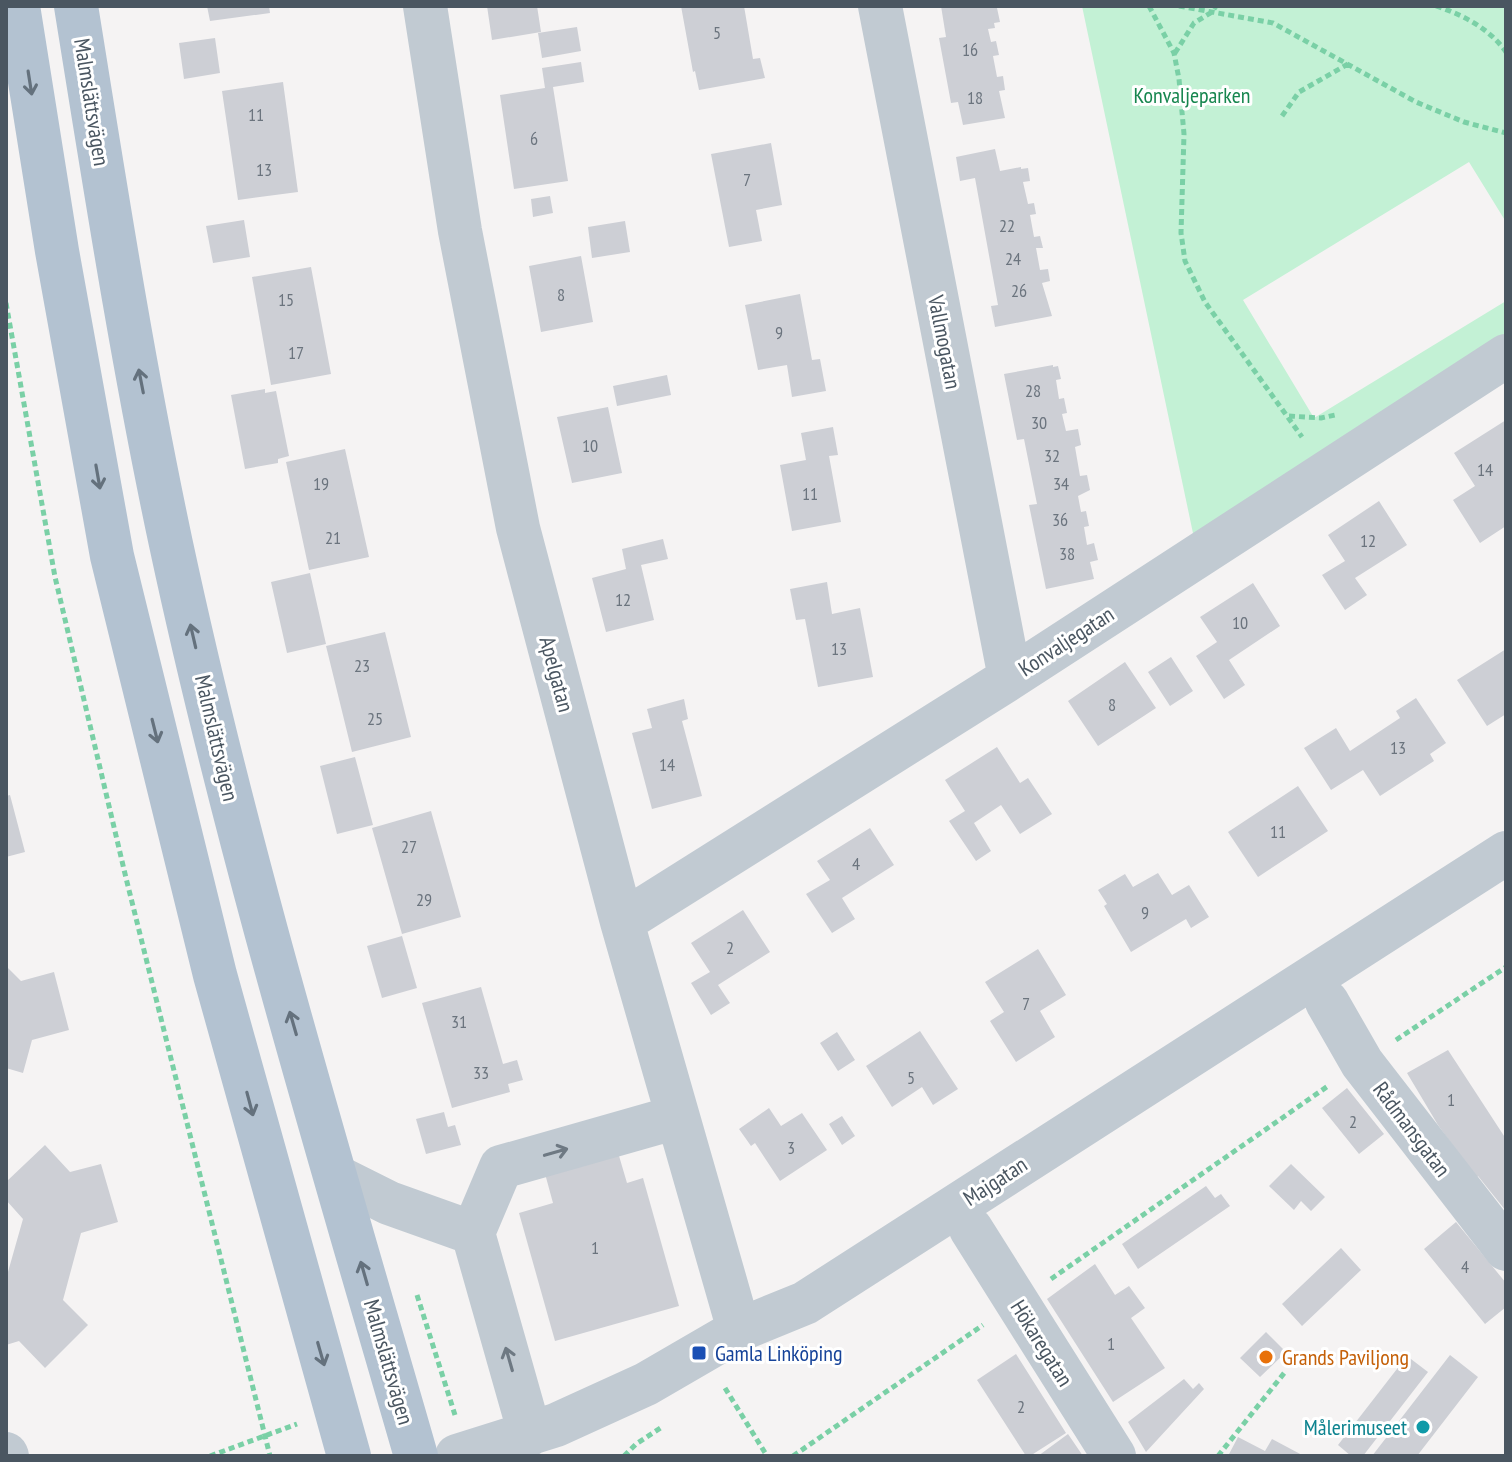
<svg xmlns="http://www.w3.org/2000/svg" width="1512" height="1462" viewBox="0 0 1512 1462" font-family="'PT Sans Narrow',sans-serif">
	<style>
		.green { fill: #c3f1d5 }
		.building { fill: #cdcfd5 }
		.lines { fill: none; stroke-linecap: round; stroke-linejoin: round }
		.path { stroke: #7ad0a6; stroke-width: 5; stroke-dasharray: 6 4; stroke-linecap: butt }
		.minor { stroke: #c1cad2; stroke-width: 44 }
		.major { stroke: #b3c2d1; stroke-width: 44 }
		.oneway { stroke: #64717d }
		.oneway2 { stroke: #6e7983 }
		.transit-dot { fill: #1a4fb4; stroke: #fff; stroke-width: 3 }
		.food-dot { fill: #e8710a; stroke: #fff; stroke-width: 3 }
		.culture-dot { fill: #0f9aa8; stroke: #fff; stroke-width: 3 }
		.labels { text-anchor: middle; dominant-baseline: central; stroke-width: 6; stroke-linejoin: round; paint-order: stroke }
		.number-label { font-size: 18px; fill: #6b747e }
		.park-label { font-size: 22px; fill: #17864f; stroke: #fff }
		.street-label { font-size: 22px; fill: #4a5661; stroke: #fff }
		.transit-label { font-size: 22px; fill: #164399; stroke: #fff; text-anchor: start }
		.food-label { font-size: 22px; fill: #c56008; stroke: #fff; text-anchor: start }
		.culture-label { font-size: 22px; fill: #0d838f; stroke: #fff; text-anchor: end }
	</style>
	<rect width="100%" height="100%" fill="#f5f3f3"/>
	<path class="green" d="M1082 6H1506V222L1469 162 1243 300 1314 418 1506 301V341L1194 538Z"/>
	<path class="building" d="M207 6H269L270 13 210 21Z
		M487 6H537L541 32 492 40Z
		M681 6H744L753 59 760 58 765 78 699 90 695 71 693 72Z
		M941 6 997 8 1000 22 994 23 995 28 988 29 991 42 996 41 999 55 993 56 997 77 1003 76 1005 90 999 91 1005 118 963 125 958 102 951 103 939 38 946 37Z
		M577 27 581 51 542 58 538 33Z
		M215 38 220 73 184 79 179 43Z
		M581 62 584 82 553 87 568 181 514 189 500 95 545 88 542 68Z
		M283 82 298 192 238 200 222 91Z
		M771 143 782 205 756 210 762 241 729 247 711 154Z
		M995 149 1000 171 1021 167V169L1028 168 1030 181 1023 182 1028 204 1034 203 1036 214 1030 215 1034 237 1040 236 1043 248H1036L1040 270 1048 269 1050 281 1042 283 1052 316 995 327 991 306 998 305 975 178 960 181 956 157Z
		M550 196 553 213 533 217 531 199Z
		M244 220 250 257 213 263 206 226Z
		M625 221 630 252 592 258 588 227Z
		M581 256 593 322 541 332 529 266Z
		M311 267 331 374 271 385 252 277Z
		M800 294 812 360 820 359 826 391 792 397 787 365 758 370 745 305Z
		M1053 365V367L1058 366 1061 379 1056 380 1059 399 1064 398 1067 413 1062 414 1066 431 1078 429 1081 445 1075 447 1080 476 1087 475 1090 490 1078 496 1081 512 1086 511 1089 526 1084 527 1087 545 1094 543 1098 560 1090 562 1094 579 1046 589 1029 505 1037 504 1024 439 1017 440 1004 374Z
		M667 375 671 395 617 406 613 386Z
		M265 389V393L276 391 289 456 278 459V463L245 469 231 395Z
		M608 407 622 473 572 483 557 417Z
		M1506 420V526L1480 543 1453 500 1475 486 1454 453Z
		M833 427 838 455 829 456 841 522 792 531 780 465 806 460 801 433Z
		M345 449 369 557 309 570 286 462Z
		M1379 501 1407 545 1355 578 1367 595 1345 610 1322 575 1345 561 1328 535Z
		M663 539 668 559 641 565 654 620 606 632 592 578 626 569 622 549Z
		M310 573 326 644 287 653 271 582Z
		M827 582 832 614 860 608 873 677 818 687 805 619 796 620 790 589Z
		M1253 583 1280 626 1229 660 1245 685 1224 699 1196 656 1217 642 1200 617Z
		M385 632 411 737 352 752 326 646Z
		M1506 649V714L1487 726 1457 680Z
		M1171 657 1193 691 1170 706 1148 672Z
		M1125 662 1156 708 1098 746 1068 701Z
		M1416 698 1446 743 1430 754 1434 761 1380 796 1363 770 1331 790 1304 748 1336 728 1350 751 1400 718 1396 711Z
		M684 699 688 719 682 721 702 796 652 809 632 733 652 728 647 709Z
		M997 747 1020 783 1028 778 1052 814 1020 834 1001 805 974 823 991 851 976 861 949 821 965 811 945 780Z
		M355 757 373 825 337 834 320 766Z
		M1298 786 1328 831 1258 877 1228 832Z
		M10 795 25 852 6 857V796Z
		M431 811 461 917 402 934 372 828Z
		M870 828 894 865 842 898 855 919 832 933 806 894 830 880 817 861Z
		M1158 873 1172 895 1189 885 1209 917 1191 928 1186 919 1131 952 1104 906 1107 904 1098 890 1125 874 1133 887Z
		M743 910 770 952 718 985 730 1003 711 1015 691 983 710 972 691 943Z
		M402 936 417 988 382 998 367 946Z
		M1038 949 1066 995 1040 1011 1055 1037 1016 1062 990 1021 1004 1012 985 982Z
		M6 966 21 981 54 972 69 1030 32 1040 23 1073 6 1068Z
		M481 987 503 1064 517 1060 523 1080 508 1084 510 1092 452 1108 422 1003Z
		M920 1031 958 1089 933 1105 922 1087 892 1107 866 1066Z
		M837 1032 855 1060 838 1071 820 1043Z
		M1448 1050 1506 1139V1211L1478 1176 1476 1178 1438 1125 1407 1073Z
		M1347 1088 1384 1134 1359 1154 1322 1108Z
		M769 1108 781 1126 802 1113 827 1150 780 1181 755 1143 751 1146 739 1129Z
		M444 1112 448 1127 455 1125 461 1145 426 1154 416 1119Z
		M842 1116 855 1136 842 1145 829 1124Z
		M45 1145 70 1172 101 1164 118 1222 81 1233 63 1300 88 1325 45 1368 19 1341 6 1345V1279L23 1219 6 1200V1182Z
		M617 1149 627 1183 643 1178 679 1306 555 1341 519 1213 553 1203 544 1170Z
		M1291 1164 1325 1197 1311 1211 1301 1201 1294 1210 1269 1186Z
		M1206 1186 1215 1198 1221 1194 1230 1206 1138 1269 1122 1244Z
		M1456 1222 1506 1283V1307L1485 1324 1424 1249Z
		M1341 1248 1361 1270 1302 1326 1282 1304Z
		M1095 1264 1115 1295 1129 1286 1145 1308 1131 1318 1165 1368 1113 1402 1047 1299Z
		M1266 1332 1286 1352 1260 1377 1240 1358Z
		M1016 1354 1066 1433 1030 1456H1026L977 1380Z
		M1450 1355 1478 1377 1417 1456H1372Z
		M1407 1356 1428 1372 1363 1456H1351L1338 1445Z
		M1184 1379 1193 1389 1199 1383 1204 1389 1146 1452 1128 1422Z
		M1068 1434 1083 1456H1038Z
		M1238 1437 1265 1451 1272 1439 1304 1456H1228Z"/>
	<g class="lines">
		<path class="path" d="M1149 6 1174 53 1179 79 1184 134 1181 233 1185 261 1205 302 1302 437
			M1179 6 1273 23 1416 102 1464 122 1506 133
			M1436 6C1463 15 1489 28 1506 52
			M1175 53 1194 23 1212 12 1216 6
			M1282 116 1299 92 1348 64
			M6 303 55 577 126 878 270 1456
			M1289 416 1321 418 1335 415
			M1396 1040 1506 967
			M1051 1279 1328 1086
			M417 1295 455 1415
			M725 1388 767 1456
			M210 1456 297 1424
			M624 1456 636 1444 662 1427
			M793 1456 983 1325
			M1218 1456 1285 1372"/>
		<path class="minor" d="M425 6 460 231 518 528 622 922 739 1330
			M880 6 1010 678
			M622 922 1010 678 1506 356
			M1327 1002 1362 1063 1506 1249
			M337 1177 389 1203 473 1233
			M971 1229 1114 1456
			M530 1434 473 1233 501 1167 677 1117
			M6 1454 7 1456
			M457 1456 556 1425 646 1384 739 1330 805 1303 1506 853"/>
		<path class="major" d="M18 6 57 251 112 556 215 975 349 1456
			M76 6C105 186 133 366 171 544 237 852 329 1154 416 1456"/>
	</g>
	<defs><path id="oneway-shaft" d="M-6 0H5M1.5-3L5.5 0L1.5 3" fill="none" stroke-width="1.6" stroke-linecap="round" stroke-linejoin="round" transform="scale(2)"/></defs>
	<g class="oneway">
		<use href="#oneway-shaft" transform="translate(30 83) rotate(81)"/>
		<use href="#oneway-shaft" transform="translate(141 381) rotate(-101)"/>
		<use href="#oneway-shaft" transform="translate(98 477) rotate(80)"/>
		<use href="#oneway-shaft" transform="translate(193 636) rotate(-103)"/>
		<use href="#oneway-shaft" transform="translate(155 731) rotate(76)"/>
		<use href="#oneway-shaft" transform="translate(293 1023) rotate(-106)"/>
		<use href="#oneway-shaft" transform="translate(250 1104) rotate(75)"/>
		<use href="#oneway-shaft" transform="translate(364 1273) rotate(-106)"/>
		<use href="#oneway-shaft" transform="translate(321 1354) rotate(74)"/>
	</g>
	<g class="oneway2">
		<use href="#oneway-shaft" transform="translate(556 1152) rotate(-16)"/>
		<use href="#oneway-shaft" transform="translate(509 1359) rotate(-106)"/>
	</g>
	<rect class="transit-dot" x="691" y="1345" width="16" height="16" rx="4"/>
	<circle class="food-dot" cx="1266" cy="1357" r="8"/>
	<circle class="culture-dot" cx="1423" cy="1427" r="8"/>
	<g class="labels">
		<g class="number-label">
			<text x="717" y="32">5</text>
			<text x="970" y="49">16</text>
			<text x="975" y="97">18</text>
			<text x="256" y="114">11</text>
			<text x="534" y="138">6</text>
			<text x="264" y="169">13</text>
			<text x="747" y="179">7</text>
			<text x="1007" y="225">22</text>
			<text x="1013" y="258">24</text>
			<text x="1019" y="290">26</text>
			<text x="561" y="294">8</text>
			<text x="286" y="299">15</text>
			<text x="779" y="332">9</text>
			<text x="296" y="352">17</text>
			<text x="1033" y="390">28</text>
			<text x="1039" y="422">30</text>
			<text x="590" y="445">10</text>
			<text x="1052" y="455">32</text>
			<text x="1485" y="469">14</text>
			<text x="321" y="483">19</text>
			<text x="1061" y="483">34</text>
			<text x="810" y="493">11</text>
			<text x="1060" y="519">36</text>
			<text x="333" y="537">21</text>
			<text x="1368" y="540">12</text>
			<text x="1067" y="553">38</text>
			<text x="623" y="599">12</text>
			<text x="1240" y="622">10</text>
			<text x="839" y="648">13</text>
			<text x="362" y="665">23</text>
			<text x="1112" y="704">8</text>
			<text x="375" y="718">25</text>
			<text x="1398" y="747">13</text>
			<text x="667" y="764">14</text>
			<text x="1278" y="831">11</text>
			<text x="409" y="846">27</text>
			<text x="856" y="863">4</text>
			<text x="424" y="899">29</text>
			<text x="1145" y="912">9</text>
			<text x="730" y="947">2</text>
			<text x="1026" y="1003">7</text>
			<text x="459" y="1021">31</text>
			<text x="481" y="1072">33</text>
			<text x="911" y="1077">5</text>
			<text x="1451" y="1099">1</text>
			<text x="1353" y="1121">2</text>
			<text x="791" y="1147">3</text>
			<text x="595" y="1247">1</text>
			<text x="1465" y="1266">4</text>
			<text x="1111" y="1343">1</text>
			<text x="1021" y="1406">2</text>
		</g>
		<g class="park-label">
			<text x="1192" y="95">Konvaljeparken</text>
		</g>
		<g class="street-label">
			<text transform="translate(92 102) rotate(81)">Malmslättsvägen</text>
			<text transform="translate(945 342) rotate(79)">Vallmogatan</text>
			<text transform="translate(1066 641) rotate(-33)">Konvaljegatan</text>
			<text transform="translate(557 674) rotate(75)">Apelgatan</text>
			<text transform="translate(217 738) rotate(77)">Malmslättsvägen</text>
			<text transform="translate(1412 1129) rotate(53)">Rådmansgatan</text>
			<text transform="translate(995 1181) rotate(-33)">Majgatan</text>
			<text transform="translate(1042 1343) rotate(58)">Hökaregatan</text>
			<text transform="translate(389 1362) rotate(74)">Malmslättsvägen</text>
		</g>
		<g class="transit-label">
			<text x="715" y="1353">Gamla Linköping</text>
		</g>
		<g class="food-label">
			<text x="1282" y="1357">Grands Paviljong</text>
		</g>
		<g class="culture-label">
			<text x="1407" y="1427">Målerimuseet</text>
		</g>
	</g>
	<rect width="1512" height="1462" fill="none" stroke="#4a5661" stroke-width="16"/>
</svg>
